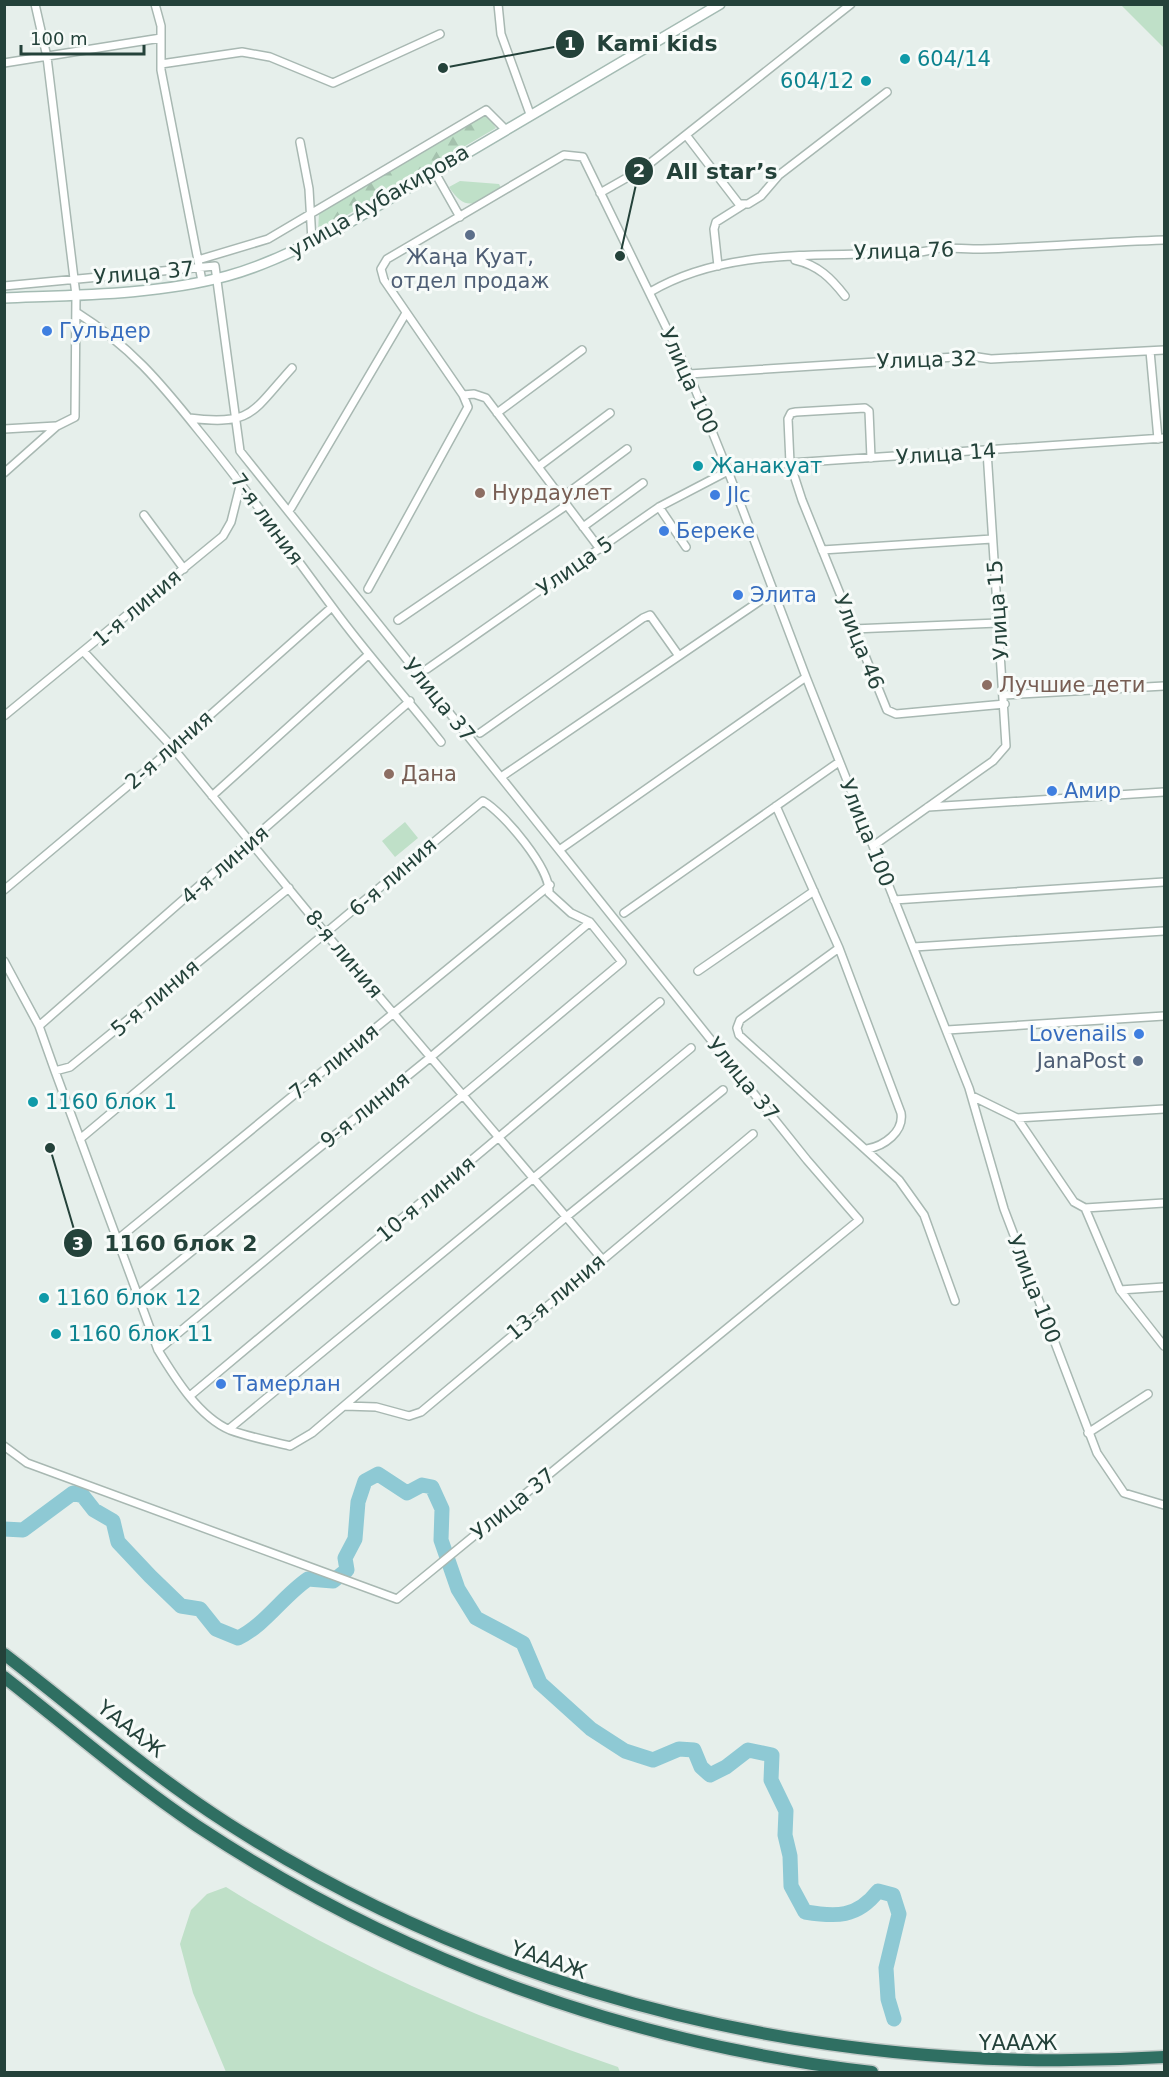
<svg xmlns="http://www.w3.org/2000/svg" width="1169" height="2077" viewBox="0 0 1169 2077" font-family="'DejaVu Sans',sans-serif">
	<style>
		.grass { fill: #bfe0c8 }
		.forest { fill: url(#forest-firs) }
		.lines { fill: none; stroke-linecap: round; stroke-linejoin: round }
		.river { stroke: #8ec9d4; stroke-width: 15 }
		.street-casing { stroke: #a8b8b2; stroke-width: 10 }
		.secondary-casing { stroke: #a4bbb3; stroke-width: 12 }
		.highway-casing { stroke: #c2cac8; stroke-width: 15 }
		.street { stroke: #fff; stroke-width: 7 }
		.secondary { stroke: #fff; stroke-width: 9 }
		.highway { stroke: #2f6f62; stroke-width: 12 }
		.culture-dot { fill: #0f9aa8; stroke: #f7fbf9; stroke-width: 2 }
		.service-dot { fill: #5c6f8a; stroke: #f7fbf9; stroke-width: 2 }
		.shop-dot { fill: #3f7fe0; stroke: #f7fbf9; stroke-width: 2 }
		.education-dot { fill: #8d6e63; stroke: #f7fbf9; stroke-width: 2 }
		.labels { text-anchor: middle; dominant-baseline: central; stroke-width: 6; stroke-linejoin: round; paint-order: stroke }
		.culture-label { font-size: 21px; fill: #0d838f; stroke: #f7fbf9; text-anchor: start }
		.street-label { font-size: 21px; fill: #24423a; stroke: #f7fbf9 }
		.service-label { font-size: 21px; fill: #4e5e75; stroke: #f7fbf9 }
		.shop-label { font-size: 21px; fill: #366cbe; stroke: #f7fbf9; text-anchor: start }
		.education-label { font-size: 21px; fill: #785e54; stroke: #f7fbf9; text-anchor: start }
		.leader { fill: none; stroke: #24423a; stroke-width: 2 }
		.callout-dot { fill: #24423a; stroke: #f7fbf9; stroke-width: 2 }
		.mark-label { font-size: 18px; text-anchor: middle; font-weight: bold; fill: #fff }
		.callout-label { font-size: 22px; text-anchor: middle; font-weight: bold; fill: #24423a; stroke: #f7fbf9; stroke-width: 6; stroke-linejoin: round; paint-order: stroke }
	</style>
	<defs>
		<pattern id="forest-firs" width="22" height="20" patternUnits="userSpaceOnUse" patternTransform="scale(1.5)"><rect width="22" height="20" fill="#bfe0c8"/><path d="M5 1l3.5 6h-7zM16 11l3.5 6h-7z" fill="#a4c1ad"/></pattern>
	</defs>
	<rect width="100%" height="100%" fill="#e6efeb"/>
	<path class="grass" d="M1121 5H1164V48Z
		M460 181 499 184 501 188C478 202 467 215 449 187Z
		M405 822 418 838 395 857 382 841Z
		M226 1887C350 1964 481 2020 618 2067L620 2072H226L193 1993 180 1944 191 1910 207 1894Z"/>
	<path class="forest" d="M487 114 496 128 318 232 319 213 406 159Z"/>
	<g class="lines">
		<path class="river" d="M4 1529 23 1530 73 1493 83 1496 94 1510 113 1521 118 1542 150 1576 181 1606 200 1609 216 1629 238 1638C265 1625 283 1596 308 1579L333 1581 347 1570 345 1558 355 1539 358 1502 365 1481 378 1474 407 1493 422 1485 432 1487 442 1509 441 1540 458 1589 476 1618 523 1643 540 1683 591 1729 625 1751 653 1760 679 1749 694 1750 701 1767 710 1775 726 1767 748 1750 772 1755 771 1780 786 1811 785 1835 790 1856 791 1886 805 1912C836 1917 857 1918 878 1891L893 1895 899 1914 886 1968 888 1999 894 2019"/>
		<g class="street-casing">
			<path id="street" d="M155 4 161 26V70L202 281
				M498 4 501 34 530 114
				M4 63 161 38
				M161 64 242 52 270 57 333 83 440 34
				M686 135 739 204H748L761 196 779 175 887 92
				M300 142 309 189 312 241
				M434 171 460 217
				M600 193 644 168 851 4
				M198 260 268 239 486 110 505 129
				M795 260C818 265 831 278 845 296
				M718 266 714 229 716 222 743 205
				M4 286 215 266 240 451 807 1160 859 1220 397 1599 27 1463 4 1446
				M650 292C730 245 828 258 918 252 925 252 933 249 940 248 954 248 968 249 982 249 1043 247 1103 242 1164 240
				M76 312C130 346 160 382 199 431 246 488 289 549 333 608 367 655 406 697 441 742
				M1150 351 1158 439
				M689 374 971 356 991 359 1164 350
				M463 395 474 394 486 398 600 549
				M497 413 582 350
				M189 418C253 426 252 412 292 368
				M4 429 56 426
				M871 458 869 411 865 408 796 412 791 413 788 419 790 463 802 500 887 710 896 714 1005 704
				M538 467 610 413
				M4 473 57 426 75 417 76 295 47 57 35 4
				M561 498 627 449
				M659 507 686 547
				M291 508 406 313
				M144 515 184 569
				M583 527 643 483
				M822 550 992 539
				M368 589 468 407 463 395 384 280 381 269 387 259 564 155 583 157 689 374 728 471 806 677 969 1088 1004 1209 1097 1453 1124 1493 1164 1505
				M398 620 567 505
				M853 629 998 623
				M84 652 173 748 326 934 602 1259
				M427 669 659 507 728 471 790 463 1164 438
				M1004 695 1164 686
				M4 716 223 536 231 522 241 482
				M480 733 643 618 650 615 679 656
				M504 775 773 592
				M212 796 368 655
				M776 806 839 948 901 1113C904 1132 884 1146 867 1149
				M928 807 1164 792
				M873 846 993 761 1006 746 987 451
				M562 848 806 677
				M4 890 173 748 332 607
				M894 900 1164 882
				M624 913 839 762
				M914 947 1164 931
				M839 948 740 1020 737 1028 739 1035 899 1180 924 1215 955 1301
				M4 961 39 1026 55 1071 70 1067 289 888
				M698 971 814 891
				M39 1026 410 701
				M947 1030 1164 1016
				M55 1071 158 1350C175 1378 199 1417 230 1430 249 1437 270 1441 290 1446L312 1433 566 1217 723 1090
				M972 1096 1017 1118 1074 1202 1085 1208 1120 1290 1164 1346
				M1017 1118 1164 1109
				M80 1139 483 801C504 813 551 869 549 893L571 913 590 922 622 962 158 1350
				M1085 1208 1164 1203
				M118 1239 550 885
				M1120 1290 1164 1287
				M138 1295 432 1056 590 922
				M191 1395 660 1002
				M345 1406 376 1407 409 1416 421 1412 753 1134
				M229 1429 691 1048
				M1088 1433 1148 1394"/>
		</g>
		<g class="secondary-casing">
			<path id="secondary" d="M4 298C78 295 156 295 227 276 264 266 299 248 333 232L720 4"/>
		</g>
		<g class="highway-casing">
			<path id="highway" d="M4 1654C78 1711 149 1773 227 1823 506 2002 834 2077 1164 2057
				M4 1677C68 1727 130 1781 197 1826 401 1961 630 2044 872 2072"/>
		</g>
		<use href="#street" class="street"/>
		<use href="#secondary" class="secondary"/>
		<use href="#highway" class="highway"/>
	</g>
	<g class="culture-dot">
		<circle cx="905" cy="59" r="6"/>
		<circle cx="866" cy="81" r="6"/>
		<circle cx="698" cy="466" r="6"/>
		<circle cx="33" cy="1102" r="6"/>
		<circle cx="44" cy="1298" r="6"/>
		<circle cx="56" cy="1334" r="6"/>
	</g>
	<g class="service-dot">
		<circle cx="470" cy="235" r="6"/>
		<circle cx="1138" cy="1061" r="6"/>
	</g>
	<g class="shop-dot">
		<circle cx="47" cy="331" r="6"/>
		<circle cx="715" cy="495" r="6"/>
		<circle cx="664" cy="531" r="6"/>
		<circle cx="738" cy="595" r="6"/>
		<circle cx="1052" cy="791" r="6"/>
		<circle cx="1139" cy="1034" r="6"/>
		<circle cx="221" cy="1384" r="6"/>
	</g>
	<g class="education-dot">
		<circle cx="480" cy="493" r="6"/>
		<circle cx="987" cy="685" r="6"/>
		<circle cx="389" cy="774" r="6"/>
	</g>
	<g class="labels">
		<g class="culture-label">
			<text x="917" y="59">604/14</text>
			<text x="854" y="81" text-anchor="end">604/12</text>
			<text x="710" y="466">Жанакуат</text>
			<text x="45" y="1102">1160 блок 1</text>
			<text x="56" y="1298">1160 блок 12</text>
			<text x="68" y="1334">1160 блок 11</text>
		</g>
		<g class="street-label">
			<text transform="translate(379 201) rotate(-30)">улица Аубакирова</text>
			<text transform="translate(904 251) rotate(-2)">Улица 76</text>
			<text transform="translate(144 273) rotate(-5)">Улица 37</text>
			<text transform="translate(927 360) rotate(-2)">Улица 32</text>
			<text transform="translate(689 381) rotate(66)">Улица 100</text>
			<text transform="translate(946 454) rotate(-4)">Улица 14</text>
			<text transform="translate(267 519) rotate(54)">7-я линия</text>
			<text transform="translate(575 566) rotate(-35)">Улица 5</text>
			<text transform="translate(137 608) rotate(-40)">1-я линия</text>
			<text transform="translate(998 610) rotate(-94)">Улица 15</text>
			<text transform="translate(859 642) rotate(68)">Улица 46</text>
			<text transform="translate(439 700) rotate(51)">Улица 37</text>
			<text transform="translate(169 750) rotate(-41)">2-я линия</text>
			<text transform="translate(867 833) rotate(68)">Улица 100</text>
			<text transform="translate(225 865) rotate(-41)">4-я линия</text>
			<text transform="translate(393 877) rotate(-41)">6-я линия</text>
			<text transform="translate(344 954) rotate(50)">8-я линия</text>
			<text transform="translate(155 998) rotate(-40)">5-я линия</text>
			<text transform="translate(334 1062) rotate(-39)">7-я линия</text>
			<text transform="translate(743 1079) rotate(51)">Улица 37</text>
			<text transform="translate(365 1110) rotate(-39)">9-я линия</text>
			<text transform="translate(426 1199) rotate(-40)">10-я линия</text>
			<text transform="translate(1034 1289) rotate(69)">Улица 100</text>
			<text transform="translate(556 1297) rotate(-40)">13-я линия</text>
			<text transform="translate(513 1504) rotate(-39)">Улица 37</text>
			<text transform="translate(131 1729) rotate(38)">ҮАААЖ</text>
			<text transform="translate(549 1960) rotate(19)">ҮАААЖ</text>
			<text x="1018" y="2043">ҮАААЖ</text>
		</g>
		<g class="service-label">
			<text x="470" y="257">Жаңа Қуат,<tspan x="470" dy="24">отдел продаж</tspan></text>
			<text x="1126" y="1061" text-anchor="end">JanaPost</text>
		</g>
		<g class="shop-label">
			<text x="59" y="331">Гульдер</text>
			<text x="727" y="495">Jlc</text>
			<text x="676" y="531">Береке</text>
			<text x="750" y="595">Элита</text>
			<text x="1064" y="791">Амир</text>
			<text x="1127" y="1034" text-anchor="end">Lovenails</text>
			<text x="233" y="1384">Тамерлан</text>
		</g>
		<g class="education-label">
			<text x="492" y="493">Нурдаулет</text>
			<text x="999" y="685">Лучшие дети</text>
			<text x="401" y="774">Дана</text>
		</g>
	</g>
	<path class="leader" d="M443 68L570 44M620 256L639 171M50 1148L78 1243"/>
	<g class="callout-dot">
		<circle cx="443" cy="68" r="6"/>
		<circle cx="620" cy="256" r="6"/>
		<circle cx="50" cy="1148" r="6"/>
		<circle cx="570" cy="44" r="15"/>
		<circle cx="639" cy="171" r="15"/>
		<circle cx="78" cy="1243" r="15"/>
	</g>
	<g class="mark-label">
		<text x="570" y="50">1</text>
		<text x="639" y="177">2</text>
		<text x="78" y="1250">3</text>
	</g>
	<g class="callout-label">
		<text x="657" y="51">Kami kids</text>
		<text x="722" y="179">All star’s</text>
		<text x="181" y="1251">1160 блок 2</text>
	</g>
	<rect width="1169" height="2077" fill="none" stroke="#24423a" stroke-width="12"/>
	<path d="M21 45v9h123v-9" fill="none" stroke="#24423a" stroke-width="3"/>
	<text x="30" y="45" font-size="18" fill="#24423a" stroke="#f7fbf9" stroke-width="4.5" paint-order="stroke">100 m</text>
</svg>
